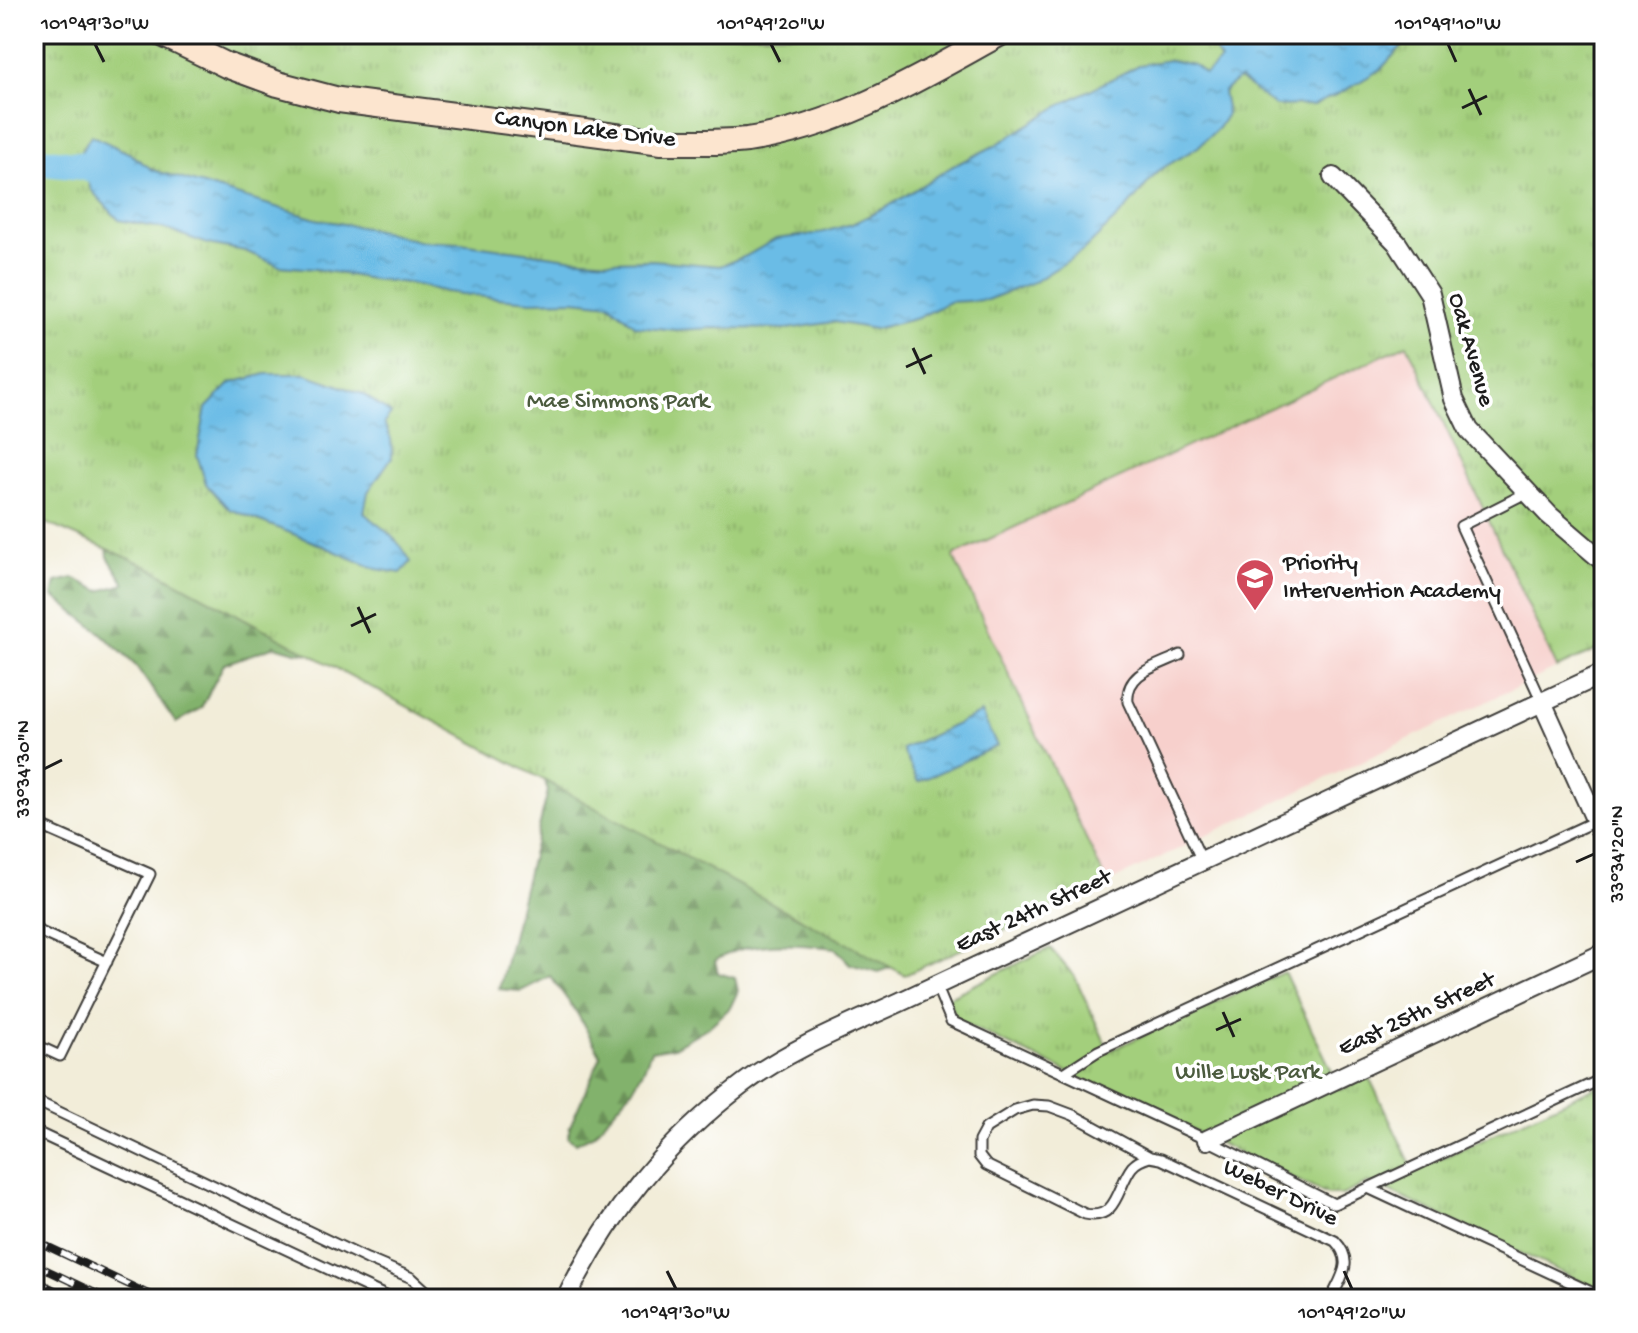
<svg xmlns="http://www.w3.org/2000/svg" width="1638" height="1333" viewBox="0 0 1638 1333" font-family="'Gochi Hand',sans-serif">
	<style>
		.built { fill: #f7d0cc }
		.forest { fill: url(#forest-firs); stroke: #4f6744; stroke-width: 2 }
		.park { fill: url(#park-tufts); stroke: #60764c; stroke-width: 2 }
		.water { fill: url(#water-ripples); stroke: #446c81; stroke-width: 2 }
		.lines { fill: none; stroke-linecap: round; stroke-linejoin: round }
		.river { stroke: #6bbce6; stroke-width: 28 }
		.lane-casing { stroke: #3c3b38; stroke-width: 13 }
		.street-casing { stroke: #3c3b38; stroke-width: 22 }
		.secondary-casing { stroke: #3c3b38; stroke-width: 28 }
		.lane { stroke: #fff; stroke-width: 9 }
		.street { stroke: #fff; stroke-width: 18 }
		.secondary { stroke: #fce5cf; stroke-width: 24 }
		.rail-casing { stroke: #1c1c1c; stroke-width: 8 }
		.rail { stroke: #fff; stroke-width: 5; stroke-dasharray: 15; stroke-linecap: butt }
		.ticks { fill: none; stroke: #1c1c1c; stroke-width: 3 }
		.labels { text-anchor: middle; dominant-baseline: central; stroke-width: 7; stroke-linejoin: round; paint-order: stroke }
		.street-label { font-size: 24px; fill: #1c1c1c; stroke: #fff }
		.park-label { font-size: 24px; fill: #4b5b3e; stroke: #fff }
		.poi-label { font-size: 24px; fill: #1c1c1c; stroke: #fff; text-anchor: start }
		.neatline { fill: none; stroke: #1c1c1c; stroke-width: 3 }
		.ticks-label { font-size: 20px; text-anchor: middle; fill: #1c1c1c }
	</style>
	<defs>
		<pattern id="forest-firs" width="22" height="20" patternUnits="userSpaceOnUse" patternTransform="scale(2)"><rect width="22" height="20" fill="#82b26c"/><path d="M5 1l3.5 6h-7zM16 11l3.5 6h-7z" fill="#6a9058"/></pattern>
		<pattern id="park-tufts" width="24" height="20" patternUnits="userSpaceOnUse" patternTransform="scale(2)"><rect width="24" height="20" fill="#a3cf7c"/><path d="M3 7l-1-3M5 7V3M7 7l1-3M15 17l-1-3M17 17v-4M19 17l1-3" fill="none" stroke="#8cb16b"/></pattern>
		<pattern id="water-ripples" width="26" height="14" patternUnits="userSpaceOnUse" patternTransform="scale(2)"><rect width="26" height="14" fill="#6bbce6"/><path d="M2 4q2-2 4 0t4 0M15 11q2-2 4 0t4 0" fill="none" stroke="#5ca1c5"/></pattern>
	</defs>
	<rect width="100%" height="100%" fill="#fff"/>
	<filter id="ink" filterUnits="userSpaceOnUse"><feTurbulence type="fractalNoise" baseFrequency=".0125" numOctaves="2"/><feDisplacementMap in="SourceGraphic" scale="16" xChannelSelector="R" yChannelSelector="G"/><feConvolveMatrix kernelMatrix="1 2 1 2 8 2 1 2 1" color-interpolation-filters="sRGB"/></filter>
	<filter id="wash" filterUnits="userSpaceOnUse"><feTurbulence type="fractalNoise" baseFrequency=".006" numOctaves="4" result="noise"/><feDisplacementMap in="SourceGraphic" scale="32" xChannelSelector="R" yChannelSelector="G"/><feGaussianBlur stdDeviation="1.8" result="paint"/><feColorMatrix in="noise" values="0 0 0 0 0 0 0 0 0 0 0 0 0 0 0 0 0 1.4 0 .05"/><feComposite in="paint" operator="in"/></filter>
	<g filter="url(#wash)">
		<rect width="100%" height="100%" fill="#f2edd9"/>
		<path class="built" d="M1408 344 1557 668 1107 883 952 556Z"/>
		<path class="forest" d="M105 519 900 964 878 972 850 964 835 948C797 944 747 939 715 961L718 973 735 978 738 991 730 1008 710 1026 674 1047 651 1051 644 1069 632 1090 594 1134 576 1143 568 1138 570 1126 601 1056 577 1013 550 976 521 991 499 989 548 791 540 765 336 657 296 652 275 646 224 664 201 708 176 723 136 666 101 633 53 596 56 582 73 578 100 591 125 584 108 557Z"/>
		<path class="park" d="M34 34H1604V647L1557 668 1407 344 953 556 1107 883 905 975 145 565 34 518Z
			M1050 948 1075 977 1109 1051 1284 972 1341 1090 1369 1077 1414 1171 1604 1083V1292L1380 1187 1368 1183 1342 1195H1328L1194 1131 958 1021 947 998Z"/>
		<path class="water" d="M1210 34H1413L1381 69 1344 91 1314 105 1275 106 1239 79 1223 92 1227 114 1218 128 1198 147 1158 171 1126 209 1083 251 1036 281 987 300 949 302 918 318 874 329 834 322 787 329 716 328 676 330 636 326 610 304 574 300 531 301 485 297 447 292 407 283 371 279 315 269 279 266 245 251 208 244 165 229 119 220 91 190 79 155 91 135 129 153 153 170 316 219 382 231 418 241 460 243 569 258 611 261 652 260 720 266 746 256 776 239 816 234 852 224 887 207 953 166 994 146 1066 102 1139 65 1169 60 1194 65 1205 74 1221 60 1212 47Z
			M266 374H306L363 394 391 414 384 423 391 439 392 457 368 492 364 513C382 528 400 540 411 562L401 573 376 569 316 543 229 509 206 484 197 455 206 408 231 383Z
			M981 713 997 746 918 782 902 749Z"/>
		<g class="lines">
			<path class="river" d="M34 158 45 162 83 166 118 178"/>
		</g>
	</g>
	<g filter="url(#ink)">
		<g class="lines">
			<g class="lane-casing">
				<path id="lane" d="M1528 492 1461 526 1542 702
					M1180 655C1158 666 1125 672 1128 702L1202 861
					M34 823 150 874 60 1056 34 1044
					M34 929 107 962
					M936 985 951 1021 1207 1140 1334 1204 1604 1078
					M1064 1073 1098 1051 1604 817
					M34 1100 367 1259 412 1278 435 1299
					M34 1131 392 1299
					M1150 1157C1143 1159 1137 1161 1132 1167 1117 1186 1118 1221 1085 1214L986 1165 979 1156V1141L986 1128 1015 1110 1033 1105 1049 1106 1073 1115 1150 1157 1161 1159 1335 1241C1355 1262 1341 1277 1331 1299
					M1368 1188 1604 1298"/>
			</g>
			<g class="street-casing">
				<path id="street" d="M1333 177 1397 243 1430 294 1454 399 1469 430 1549 515 1604 562
					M1542 702 1604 839
					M1207 1140 1604 953
					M566 1299C606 1215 668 1140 743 1084 789 1049 848 1026 900 1002L1604 673"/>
			</g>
			<g class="secondary-casing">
				<path id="secondary" d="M162 34 226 65 278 84 339 100 662 142C690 142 719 143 747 140 840 127 919 78 999 34"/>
			</g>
			<use href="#lane" class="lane"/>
			<use href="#street" class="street"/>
			<use href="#secondary" class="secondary"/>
			<g class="rail-casing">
				<path id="rail" d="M34 1240 159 1299
					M34 1264 108 1299
					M34 1280 74 1299"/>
			</g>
			<use href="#rail" class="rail"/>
		</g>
	</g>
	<path class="ticks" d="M95 44 104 62M771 44 780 62M1448 44 1456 62M1469 89 1481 115M1462 108 1487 96M913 348 925 374M906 367 932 355M358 607 370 633M351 626 376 614M44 769 62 760M1576 862 1594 854M1223 1012 1234 1037M1216 1030 1241 1019M667 1271 676 1289M1344 1271 1352 1289"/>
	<defs>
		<g id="school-pin" transform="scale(2)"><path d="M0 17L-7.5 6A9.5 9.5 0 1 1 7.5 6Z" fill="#d1495b" stroke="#fff"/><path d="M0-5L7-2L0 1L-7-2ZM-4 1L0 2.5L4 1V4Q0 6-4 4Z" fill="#fff"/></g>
	</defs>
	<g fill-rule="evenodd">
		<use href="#school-pin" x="1255" y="578"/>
	</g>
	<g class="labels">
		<g class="street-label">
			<text transform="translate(585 130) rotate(7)">Canyon Lake Drive</text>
			<text transform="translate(1470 350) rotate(74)">Oak Avenue</text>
			<text transform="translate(1034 912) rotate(-25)">East 24th Street</text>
			<text transform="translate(1417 1015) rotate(-25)">East 25th Street</text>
			<text transform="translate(1280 1194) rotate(26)">Weber Drive</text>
		</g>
		<g class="park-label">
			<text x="618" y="402">Mae Simmons Park</text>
			<text x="1248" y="1073">Wille Lusk Park</text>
		</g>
		<g class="poi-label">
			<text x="1283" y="564">Priority<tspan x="1283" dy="28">Intervention Academy</tspan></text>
		</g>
	</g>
	<rect width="1638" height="1333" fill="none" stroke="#fff" stroke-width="88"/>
	<rect x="44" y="44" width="1550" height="1245" class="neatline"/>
	<g class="ticks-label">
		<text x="95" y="29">101°49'30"W</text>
		<text x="771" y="29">101°49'20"W</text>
		<text x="1448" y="29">101°49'10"W</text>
		<text transform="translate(22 769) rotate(-90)" y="7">33°34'30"N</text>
		<text transform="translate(1616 854) rotate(-90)" y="7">33°34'20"N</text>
		<text x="676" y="1318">101°49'30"W</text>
		<text x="1352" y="1318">101°49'20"W</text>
	</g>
</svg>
